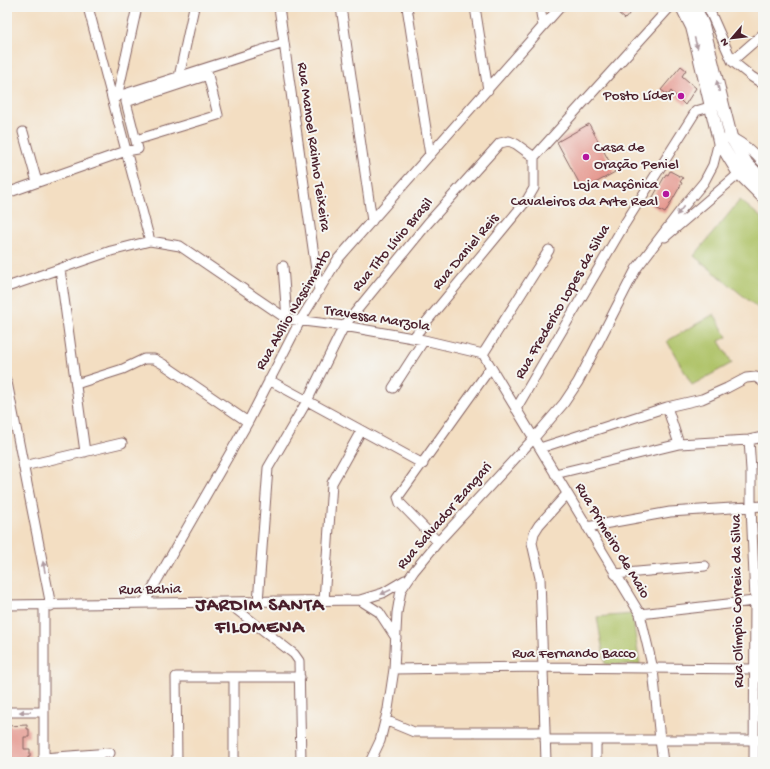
<svg xmlns="http://www.w3.org/2000/svg" width="770" height="769" viewBox="0 0 770 769" font-family="'Gochi Hand',sans-serif">
	<style>
		.green { fill: #aec266; stroke: #7c7048 }
		.building { fill: #e5988f }
		.lines { fill: none; stroke-linecap: round; stroke-linejoin: round }
		.minor-casing { stroke: #856260; stroke-width: 11 }
		.tertiary-casing { stroke: #856260; stroke-width: 14 }
		.minor { stroke: #fff; stroke-width: 9 }
		.tertiary { stroke: #fff; stroke-width: 12 }
		.oneway { fill: #ae9aa0 }
		.poi-dot { fill: #b5179e; stroke: #f6f6f2; stroke-width: 1.5 }
		.labels { text-anchor: middle; dominant-baseline: central; stroke-width: 4; stroke-linejoin: round; paint-order: stroke }
		.poi-label { font-size: 15px; fill: #4a1f2b; stroke: #f6f6f2; text-anchor: end }
		.street-label { font-size: 15px; fill: #4a1f2b; stroke: #f6f6f2 }
		.district-label { font-size: 19px; font-weight: bold; letter-spacing: 1px; fill: #4a1f2b; stroke: #f6f6f2 }
	</style>
	<rect width="100%" height="100%" fill="#f6f6f2"/>
	<filter id="ink" filterUnits="userSpaceOnUse"><feTurbulence type="fractalNoise" baseFrequency=".025" numOctaves="2"/><feDisplacementMap in="SourceGraphic" scale="8" xChannelSelector="R" yChannelSelector="G"/><feConvolveMatrix kernelMatrix="1 2 1 2 8 2 1 2 1" color-interpolation-filters="sRGB"/></filter>
	<filter id="wash" filterUnits="userSpaceOnUse"><feTurbulence type="fractalNoise" baseFrequency=".012" numOctaves="4" result="noise"/><feDisplacementMap in="SourceGraphic" scale="16" xChannelSelector="R" yChannelSelector="G"/><feGaussianBlur stdDeviation="0.9" result="paint"/><feColorMatrix in="noise" values="0 0 0 0 0 0 0 0 0 0 0 0 0 0 0 0 0 1.4 0 .05"/><feComposite in="paint" operator="in"/></filter>
	<g filter="url(#wash)">
		<rect width="100%" height="100%" fill="#f3dec2"/>
		<path class="green" d="M740 200 763 219V312L694 256Z
			M714 314 727 337 719 341 732 363 692 385 667 341Z
			M632 614 640 665 605 664 597 617Z"/>
		<g id="blocks">
			<path class="building" d="M611 7H635L625 19Z
				M681 66 686 70 682 76 696 88 685 105 671 91 668 95 661 90Z
				M589 124 615 172 583 190 557 142Z
				M670 171 683 178 680 182 682 183 665 213 649 204 666 174 668 175Z
				M27 725V729H29V737H24V749H30V757H28V760H7V749H9L7 726Z"/>
		</g>
	</g>
	<g filter="url(#ink)">
		<use href="#blocks" fill-opacity="0" stroke="#856260" stroke-width="1"/>
		<g class="lines">
			<g class="minor-casing">
				<path id="minor" d="M88 7 150 241
					M279 7 319 291
					M341 7 372 221
					M407 7 430 155
					M475 7 488 90
					M540 7 543 26
					M708 7 732 61 752 77 763 84
					M732 61 763 34
					M179 77 194 7
					M117 97 137 7
					M112 98 284 43
					M23 132 37 182
					M7 193 126 151 138 149 126 102 208 75 218 115 136 140
					M665 237 734 178 742 169
					M283 266 287 319
					M60 269 85 452
					M7 287 111 251 150 241 180 246 287 319 344 326 424 340 483 354
					M413 338 527 200 534 188V157
					M483 354 640 614 653 669 660 740 663 762
					M483 354 549 250
					M269 380 423 464
					M7 382 51 606
					M76 384 123 369 144 359H154L163 364 248 422
					M393 388 424 340
					M667 407 679 444
					M516 409 624 225 696 111 716 105
					M749 440 751 470V506L755 600 754 762
					M540 448 667 407 702 399 727 388 746 378 756 377 763 382
					M24 466 122 443
					M555 474 679 444 749 440 763 437
					M587 527 670 512 763 506
					M438 542 400 503 398 497 491 367
					M615 574 705 566
					M360 600 379 612 396 638
					M324 601 332 483 361 431
					M258 602 268 468 307 401 344 326 428 223 500 143 509 141 516 144 534 157 670 7
					M144 603 248 422 300 321 338 259 560 7
					M228 603 294 654 299 661 301 762
					M7 605 360 600 383 593 405 580
					M640 614 763 600
					M394 669 542 667 754 669
					M7 712H43
					M385 720 414 732H545
					M545 740H763
					M596 740V762
					M43 758 110 753
					M44 762V606
					M177 762 176 677H300
					M234 762V678
					M370 762 380 741 388 709 394 669 397 613 401 590 414 571 438 542 534 438 564 403 578 382 636 269 684 206 704 182 713 165 719 141 731 137C744 144 753 151 763 163
					M546 762 540 578 532 543 534 533 539 525 567 494"/>
			</g>
			<g class="tertiary-casing">
				<path id="tertiary" d="M682 7 692 27 698 51 719 141 738 172 763 197
					M695 7 703 25 731 137 747 164 763 180"/>
			</g>
			<use href="#minor" class="minor"/>
			<use href="#tertiary" class="tertiary"/>
		</g>
		<defs><path id="oneway-solid" d="M-6-.8H1V-3.2L6.5 0L1 3.2V.8H-6Z"/></defs>
		<g class="oneway">
			<use href="#oneway-solid" transform="translate(696 43) rotate(75)"/>
			<use href="#oneway-solid" transform="translate(718 86) rotate(-104)"/>
			<use href="#oneway-solid" transform="translate(680 211) rotate(128)"/>
			<use href="#oneway-solid" transform="translate(44 567) rotate(-101)"/>
			<use href="#oneway-solid" transform="translate(386 592) rotate(155)"/>
			<use href="#oneway-solid" transform="translate(25 712) rotate(180)"/>
		</g>
	</g>
	<g class="poi-dot">
		<circle cx="681" cy="96" r="4"/>
		<circle cx="586" cy="157" r="4"/>
		<circle cx="666" cy="194" r="4"/>
	</g>
	<g class="labels">
		<g class="poi-label">
			<text x="673" y="96">Posto Líder</text>
			<text x="594" y="148" text-anchor="start">Casa de<tspan x="594" dy="17">Oração Peniel</tspan></text>
			<text x="658" y="185">Loja Maçônica<tspan x="658" dy="17">Cavaleiros da Arte Real</tspan></text>
		</g>
		<g class="street-label">
			<text transform="translate(313 147) rotate(82)">Rua Manoel Rainho Teixeira</text>
			<text transform="translate(393 245) rotate(-50)">Rua Tito Lívio Brasil</text>
			<text transform="translate(466 252) rotate(-50)">Rua Daniel Reis</text>
			<text transform="translate(563 302) rotate(-60)">Rua Frederico Lopes da Silva</text>
			<text transform="translate(294 310) rotate(-60)">Rua Abílio Nascimento</text>
			<text transform="translate(377 319) rotate(9)">Travessa Marzola</text>
			<text transform="translate(445 516) rotate(-49)">Rua Salvador Zangari</text>
			<text transform="translate(612 541) rotate(59)">Rua Primeiro de Maio</text>
			<text transform="translate(150 590) rotate(-1)">Rua Bahia</text>
			<text transform="translate(738 601) rotate(-91)">Rua Olímpio Correia da Silva</text>
			<text x="574" y="654">Rua Fernando Bacco</text>
		</g>
		<g class="district-label">
			<text x="260" y="606">JARDIM SANTA<tspan x="260" dy="22">FILOMENA</tspan></text>
		</g>
	</g>
	<rect width="770" height="769" fill="none" stroke="#f6f6f2" stroke-width="24"/>
	<g transform="translate(732 38) rotate(242)" stroke="#f6f6f2" stroke-width="3" paint-order="stroke">
	<path d="M0-3L7 15L0 10L-7 15Z" fill="#4a1f2b"/>
	<text y="-6" font-size="11" font-weight="bold" text-anchor="middle" fill="#4a1f2b">N</text>
	</g>
</svg>
